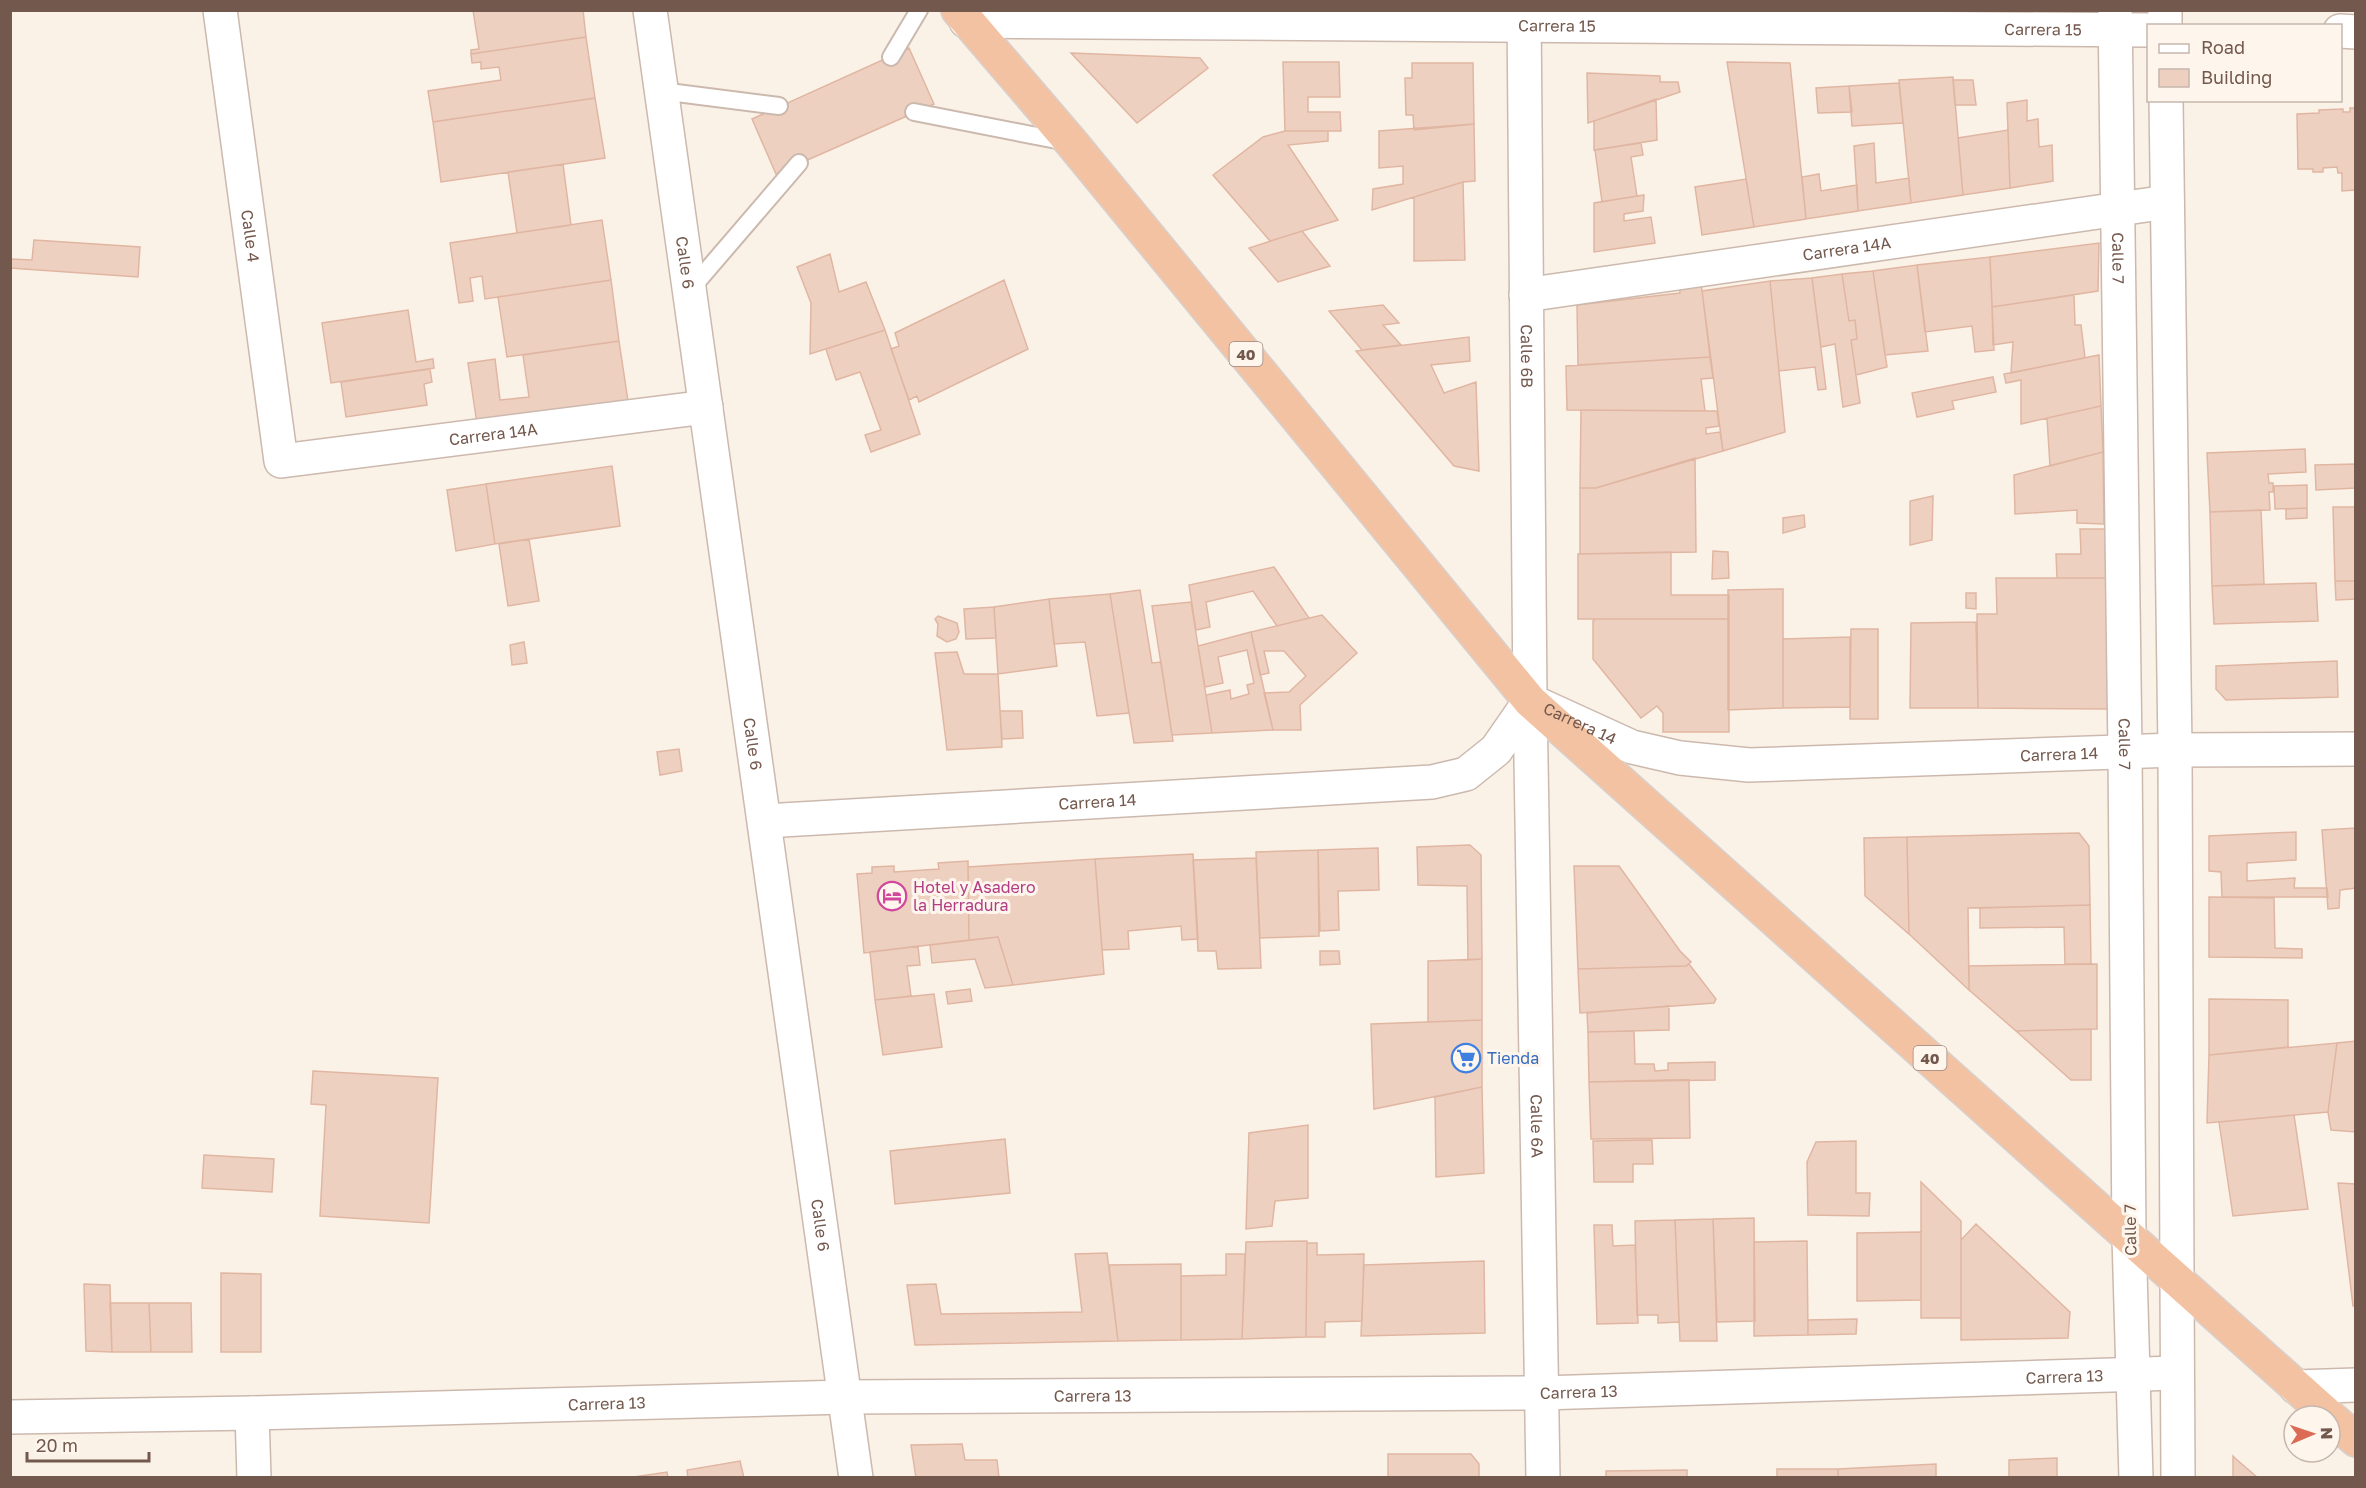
<svg xmlns="http://www.w3.org/2000/svg" width="2366" height="1488" viewBox="0 0 2366 1488" font-family="'Golos Text',sans-serif">
	<style>
		.building { fill: #eed0c1; stroke: #e0b6a2; stroke-width: 1.5 }
		.lines { fill: none; stroke-linecap: round; stroke-linejoin: round }
		.service-casing { stroke: #ccb9ae; stroke-width: 20 }
		.minor-casing { stroke: #ccb9ae; stroke-width: 36 }
		.tertiary-casing { stroke: #ccb9ae; stroke-width: 36 }
		.trunk-casing { stroke: #d8d0cd; stroke-width: 36 }
		.service { stroke: #fff; stroke-width: 16 }
		.minor { stroke: #fff; stroke-width: 33 }
		.tertiary { stroke: #fff; stroke-width: 33 }
		.trunk { stroke: #f3c2a3; stroke-width: 33 }
		.labels { text-anchor: middle; dominant-baseline: central; stroke-width: 6; stroke-linejoin: round; paint-order: stroke }
		.shield { fill: #fef6ed; stroke: #9d877d; stroke-width: 1.5 }
		.shield-label { font-size: 15px; font-weight: bold; fill: #73584d }
		.street-label { font-size: 16px; fill: #73584d; stroke: #fef6ed }
		.hotel-label { font-size: 16px; fill: #b23c85; stroke: #fef6ed; text-anchor: start }
		.shop-label { font-size: 16px; fill: #366cbe; stroke: #fef6ed; text-anchor: start }
	</style>
	<rect width="100%" height="100%" fill="#fbf2e7"/>
	<path class="building" d="M473 10H583L586 37 471 54V50L479 49Z
		M586 37 595 98 433 122 428 91 501 80 499 67 481 69V62L472 63 471 54Z
		M909 48 934 104 776 174 752 119Z
		M1071 53 1200 58 1208 68 1137 123Z
		M1283 62H1339L1340 97H1308V112H1340L1341 131H1285Z
		M1727 62 1790 63 1806 219 1754 227Z
		M1412 63H1473L1474 124 1414 130 1413 115H1406L1405 78H1412Z
		M1587 73 1660 76V82H1678L1680 92 1588 123Z
		M1953 77 1963 195 1911 203 1899 80Z
		M1953 80H1973L1976 105H1955Z
		M1899 83 1903 123 1852 126 1849 86Z
		M1849 86 1852 112 1818 113 1816 88Z
		M595 98 605 158 441 182 433 122Z
		M1656 99 1657 140 1594 150V121Z
		M2027 100V121L2038 119 2039 147 2052 145 2053 181 2010 188 2007 103Z
		M2350 108H2356L2355 190 2342 191V173H2338L2337 167 2323 168V172H2313V169H2298L2297 114 2319 113V110L2343 109V112H2350Z
		M1474 124 1475 181 1463 182 1372 210 1373 189 1403 184V166L1379 168V131Z
		M2008 130 2010 188 1963 195 1958 138Z
		M1285 131H1328V141L1288 145 1338 220 1270 241 1213 175 1263 137Z
		M1641 143 1643 155 1631 157 1637 196 1602 202 1595 150Z
		M1874 143 1876 183 1909 178 1911 203 1858 211 1854 146Z
		M563 164 571 225 517 233 508 172Z
		M1819 174 1821 191 1857 185 1858 211 1806 219 1802 177Z
		M1746 179 1754 227 1702 235 1695 187Z
		M1463 182 1465 260 1414 261V197Z
		M1644 195 1643 211 1624 214V221L1651 217 1655 243 1594 252V203Z
		M602 220 611 280 485 299 482 276 470 278 473 301 459 303 450 243Z
		M1302 231 1330 266 1278 282 1249 248Z
		M34 240 140 247 138 277 10 268 11 259 32 260Z
		M2099 243 2098 291 1992 307 1990 257Z
		M830 254 839 292 866 282 885 330 810 354 811 303 797 267Z
		M1990 257 1994 350 1975 352 1972 326 1925 332 1917 265Z
		M1917 265 1928 351 1885 355 1873 271Z
		M1873 271 1887 367 1856 375 1851 340 1857 339 1855 320 1849 321 1842 274Z
		M1842 274 1849 321 1855 320 1857 339 1851 340 1860 403 1843 407 1835 344 1821 347 1812 278Z
		M1812 278 1826 389 1818 390 1815 367 1779 371 1770 281Z
		M611 280 619 341 507 357 498 297Z
		M1004 280 1028 349 919 402 917 396 909 400 891 349 899 346 895 333Z
		M1770 281 1785 432 1723 451 1702 291Z
		M1701 282 1710 357 1578 365 1577 305 1680 293 1679 285Z
		M2074 295 2075 325H2081L2085 358 2011 373 2013 342 1993 345 1992 307Z
		M1383 305 1399 323 1383 325 1401 345 1362 350 1329 311Z
		M408 310 416 362 433 359 434 368 331 383 322 323Z
		M885 330 920 434 871 452 865 435 881 430 860 372 836 380 826 349Z
		M1469 337 1470 361 1431 365 1444 393 1476 382 1479 471 1454 466 1356 351Z
		M619 341 628 401 477 424 468 363 495 359 500 400 529 397 523 355Z
		M2099 355 2101 406 2021 424V380L2006 383 2004 374Z
		M1710 357 1713 378 1701 379 1705 411 1567 410 1566 366Z
		M430 369 432 382 424 384 427 405 346 417 341 382Z
		M1993 377 1996 392 1952 401 1954 409 1917 417 1912 393Z
		M2101 406 2103 452 2050 466 2047 418Z
		M1581 410 1717 411 1719 426 1706 428V434L1720 432 1723 451 1596 488H1580Z
		M2305 449 2306 472 2268 474 2269 483H2273V492H2269L2270 510 2210 512 2207 453Z
		M2103 452 2104 524 2077 523V510L2015 514 2014 475Z
		M1695 458 1696 552 1580 554V488H1596Z
		M2356 464V488L2316 490 2315 465Z
		M612 466 620 526 495 544 486 484Z
		M486 484 495 544 456 551 447 490Z
		M2307 485V508L2275 509 2274 486Z
		M1933 496 1932 540 1910 545V501Z
		M2333 507H2356V581H2335Z
		M2307 508V518L2286 519V509Z
		M2261 510 2264 584 2212 586 2210 512Z
		M1804 515 1805 527 1783 533V518Z
		M2080 529H2105L2106 578H2057L2056 554H2081Z
		M529 539 539 601 508 606 499 544Z
		M1713 551 1728 552 1729 578 1712 579Z
		M1671 552V595H1729V619H1578V554Z
		M1274 567 1309 618 1277 626 1253 591 1206 602 1210 627 1196 630 1189 585Z
		M1996 578H2106L2108 709 1978 708 1977 614H1997Z
		M2335 581H2356V599L2336 600Z
		M2316 583 2318 621 2214 624 2212 586Z
		M1783 589V708L1728 710V590Z
		M1140 590 1152 663 1161 662 1173 741 1134 743 1110 594Z
		M1966 593H1976V609L1966 608Z
		M1110 594 1129 713 1097 716 1085 642 1054 644 1049 599Z
		M1049 599 1057 666 998 674 994 607Z
		M1191 602 1212 733 1172 735 1152 606Z
		M994 607 996 638 966 639 964 609Z
		M1322 615 1357 653 1300 705 1301 730H1273L1264 693 1289 692 1306 676 1284 651H1264L1269 673 1260 675 1251 632Z
		M938 616 957 623 959 632 956 639 947 642 937 636 938 624 935 619Z
		M1596 619H1729V732H1663V713L1657 706 1641 718 1593 659V621Z
		M1976 622 1978 708H1910L1911 623Z
		M1851 629H1878V719H1850Z
		M1251 632 1273 730 1212 733 1206 695 1230 690 1231 699 1249 694 1247 685 1254 683 1247 650 1218 657 1223 683 1205 687 1198 646Z
		M1850 637V707L1783 708V639Z
		M524 642 527 663 512 665 510 645Z
		M957 652 964 674H998L1002 747 947 750 935 653Z
		M2337 661 2338 697 2226 700 2216 689V666Z
		M1000 711H1022L1023 738 1002 739Z
		M679 749 682 771 660 775 657 752Z
		M2356 828V888L2340 890 2339 908 2328 909 2322 830Z
		M2296 832V860L2247 863V881L2295 878 2294 888H2327L2328 897H2222L2221 872 2209 871V836Z
		M2079 833 2089 846 2090 905 1968 908 1969 990 1909 934 1907 837Z
		M1907 837V841L1909 934 1865 896 1864 838Z
		M1470 845 1481 855 1482 959 1468 960 1467 886 1418 885 1417 847Z
		M1378 848 1379 890 1338 891 1339 930 1320 931 1318 850Z
		M1318 850 1319 936 1260 938 1256 852Z
		M1193 854 1198 939 1182 940 1181 926 1128 931 1129 949 1102 950 1095 859Z
		M1256 858 1261 968 1218 969 1216 951H1198L1193 860Z
		M1095 859 1104 974 1013 985 998 937 969 940 968 867Z
		M968 861 969 940 864 953 857 874 872 873V867L894 866V872L939 869 938 863Z
		M1574 866H1619L1680 951 1691 962 1686 966 1578 969Z
		M2209 897 2274 898 2275 948 2302 949V958L2209 957Z
		M2090 905 2091 964H2065L2064 927 1980 928V908Z
		M998 937 1013 985 985 988 975 959 932 963 930 945Z
		M918 946 920 965 907 966 911 996 875 1000 870 952Z
		M1320 951H1339L1340 964 1320 965Z
		M1482 959V1020L1428 1022V961Z
		M1689 964 1716 999 1714 1003 1580 1013 1578 969 1686 966Z
		M2097 964V1029L2016 1031 1969 990V966Z
		M970 989 972 1001 948 1004 946 992Z
		M934 994 942 1047 883 1055 875 1000Z
		M2209 999 2288 1000V1047L2209 1055Z
		M1669 1006V1030L1588 1032 1587 1013Z
		M1482 1020V1087L1374 1109 1371 1024Z
		M2091 1029V1080H2071L2016 1031Z
		M1634 1031 1635 1064H1654L1655 1071 1668 1070V1063L1715 1062V1080L1589 1082 1588 1032Z
		M2356 1041V1132L2331 1130 2328 1112 2337 1043Z
		M2337 1043 2328 1112 2207 1123 2209 1055Z
		M313 1071 438 1078 429 1223 320 1216 326 1105 311 1104Z
		M1668 1080H1689L1690 1138 1591 1139 1589 1082Z
		M1482 1087 1484 1173 1436 1177 1435 1097Z
		M2294 1115 2308 1209 2233 1216 2219 1122Z
		M1308 1125V1198L1275 1201 1272 1226 1246 1229 1249 1133Z
		M1005 1139 1010 1193 895 1204 890 1151Z
		M1652 1140 1653 1164H1633V1182H1594L1593 1141Z
		M1856 1141V1193H1870L1869 1216 1808 1215 1807 1162 1816 1142Z
		M204 1155 274 1159 272 1192 202 1188Z
		M1921 1182 1961 1221V1318H1921Z
		M2338 1183 2356 1184V1306H2353Z
		M1754 1218 1755 1321 1717 1322 1713 1219Z
		M1713 1219 1717 1341H1680L1675 1220Z
		M1675 1220 1679 1322 1658 1323V1315H1637L1635 1221Z
		M1976 1224 2070 1312 2068 1338 1961 1340V1240Z
		M1594 1225H1612L1613 1246 1635 1245 1638 1323 1597 1324Z
		M1921 1232V1300L1857 1301V1233Z
		M1307 1241 1306 1337 1242 1339 1246 1242Z
		M1807 1241 1808 1335 1754 1336V1242Z
		M1307 1243H1317V1255L1364 1254 1362 1321 1325 1322V1337H1306Z
		M1107 1253 1118 1341 915 1345 907 1285 936 1284 941 1314 1082 1312 1075 1254Z
		M1226 1254H1245L1242 1339 1181 1340V1276L1226 1275Z
		M1484 1261 1485 1333 1361 1336 1364 1265Z
		M1181 1264V1340L1118 1341 1109 1265Z
		M221 1273 261 1274V1352H221Z
		M84 1284 110 1285 112 1352 86 1351Z
		M110 1303H149L151 1352H112Z
		M149 1303H191L192 1352H151Z
		M1857 1319 1856 1334 1808 1335V1320Z
		M962 1444 965 1460H997L999 1478H916L911 1445Z
		M1388 1454H1471L1479 1464V1478H1388Z
		M2233 1456 2236 1459 2258 1478H2233Z
		M2057 1458V1478H2009V1460Z
		M740 1461 744 1478H688L687 1470Z
		M1936 1464V1478H1838V1469Z
		M1777 1469H1838V1478H1777Z
		M1687 1470V1478H1606V1471Z
		M667 1472 668 1478H627Z"/>
	<g class="lines">
		<g class="service-casing">
			<path id="service" d="M891 57 919 10
				M661 91 779 106
				M914 112 1067 142
				M690 290 799 163"/>
		</g>
		<g class="minor-casing">
			<g id="minor">
				<path id="s1" d="M220 10 281 461 706 407"/>
				<path id="s2" d="M1524 10 1530 701 1543 1478"/>
				<path id="s3" d="M966 21 2148 30"/>
				<path d="M2340 31 2356 32"/>
				<path id="s4" d="M1526 295 2167 202"/>
				<path id="s5" d="M1540 705 1632 747 1680 758 1749 765 2175 750 2356 749"/>
				<path id="s6" d="M765 821 1432 782 1466 774 1496 750 1530 701"/>
				<path d="M2129 1237 2136 1478"/>
				<path d="M2177 1280 2178 1478"/>
				<path d="M2296 1387 2356 1385"/>
				<path d="M252 1413 254 1478"/>
				<path id="s7" d="M10 1417 252 1413 845 1397 1542 1393 2176 1373"/>
			</g>
		</g>
		<g class="tertiary-casing">
			<g id="tertiary">
				<path id="s8" d="M650 10 856 1478"/>
				<path id="s9" d="M2115 10 2125 752 2129 1237"/>
				<path d="M2165 10V26"/>
				<path d="M2166 100 2175 750 2177 1280"/>
			</g>
		</g>
		<g class="trunk-casing">
			<path id="trunk" d="M958 10 1071 142 1530 701 2329 1416
				M2330 1417 2356 1440"/>
		</g>
		<use href="#service" class="service"/>
		<use href="#minor" class="minor"/>
		<use href="#tertiary" class="tertiary"/>
		<use href="#trunk" class="trunk"/>
	</g>
	<defs>
		<g id="hotel-ring" transform="scale(1.5)"><circle r="9.5" fill="#fef6ed" stroke="#d1479c" stroke-width="1.5"/><path d="M-6-4.5h1.5V1H6V5H4.5V3h-9V5H-6ZM-4 0a1.8 1.8 0 1 1 3.6 0ZM.5 0V-2.5h3Q6-2.5 6 0Z" fill="#d1479c"/></g>
		<g id="supermarket-ring" transform="scale(1.5)"><circle r="9.5" fill="#fef6ed" stroke="#3f7fe0" stroke-width="1.5"/><path d="M-6-5.5h2.5l.6 2H6L4.5 2H-2.5L-4.4-4H-6ZM-1.5 3.2a1.3 1.3 0 1 0 .1 0ZM3 3.2a1.3 1.3 0 1 0 .1 0Z" fill="#3f7fe0"/></g>
	</defs>
	<g fill-rule="evenodd">
		<use href="#hotel-ring" x="892" y="896"/>
		<use href="#supermarket-ring" x="1466" y="1058"/>
	</g>
	<g class="labels">
		<g class="shield">
			<rect x="1229.5" y="342" width="33" height="24" rx="4.5"/>
			<rect x="1913.5" y="1046" width="33" height="24" rx="4.5"/>
		</g>
		<g class="shield-label">
			<text x="1246" y="354">40</text>
			<text x="1930" y="1058">40</text>
		</g>
		<g class="street-label">
			<text stroke="none"><textPath href="#s3" startOffset="591">Carrera 15</textPath></text>
			<text stroke="none"><textPath href="#s3" startOffset="1077">Carrera 15</textPath></text>
			<text stroke="none"><textPath href="#s1" startOffset="228">Calle 4</textPath></text>
			<text stroke="none"><textPath href="#s4" startOffset="324">Carrera 14A</textPath></text>
			<text stroke="none"><textPath href="#s9" startOffset="248">Calle 7</textPath></text>
			<text stroke="none"><textPath href="#s8" startOffset="255">Calle 6</textPath></text>
			<text stroke="none"><textPath href="#s2" startOffset="346">Calle 6B</textPath></text>
			<text stroke="none"><textPath href="#s1" startOffset="669">Carrera 14A</textPath></text>
			<text stroke="none"><textPath href="#s5" startOffset="44">Carrera 14</textPath></text>
			<text stroke="none"><textPath href="#s8" startOffset="741">Calle 6</textPath></text>
			<text stroke="none"><textPath href="#s9" startOffset="734">Calle 7</textPath></text>
			<text stroke="none"><textPath href="#s5" startOffset="530">Carrera 14</textPath></text>
			<text stroke="none"><textPath href="#s6" startOffset="333">Carrera 14</textPath></text>
			<text stroke="none"><textPath href="#s2" startOffset="1116">Calle 6A</textPath></text>
			<text stroke="none"><textPath href="#s8" startOffset="1227">Calle 6</textPath></text>
			<text transform="translate(2130 1230) rotate(-91)">Calle 7</text>
			<text stroke="none"><textPath href="#s7" startOffset="2055">Carrera 13</textPath></text>
			<text stroke="none"><textPath href="#s7" startOffset="1569">Carrera 13</textPath></text>
			<text stroke="none"><textPath href="#s7" startOffset="1083">Carrera 13</textPath></text>
			<text stroke="none"><textPath href="#s7" startOffset="597">Carrera 13</textPath></text>
		</g>
		<g class="hotel-label">
			<text x="913" y="887">Hotel y Asadero<tspan x="913" dy="18">la Herradura</tspan></text>
		</g>
		<g class="shop-label">
			<text x="1487" y="1058">Tienda</text>
		</g>
	</g>
	<rect width="2366" height="1488" fill="none" stroke="#73584d" stroke-width="24"/>
	<rect x="2147" y="24" width="195" height="78" fill="#fef6ed" stroke="#c6b7ad" stroke-width="1.5"/>
	<rect x="2159" y="44" width="30" height="9" fill="#ffffff" stroke="#c6b7ad" stroke-width="1.5"/>
	<text x="2201" y="54" font-size="18" fill="#73584d">Road</text>
	<rect x="2159" y="69" width="30" height="18" fill="#eed0c1" stroke="#c6b7ad" stroke-width="1.5"/>
	<text x="2201" y="84" font-size="18" fill="#73584d">Building</text>
	<g transform="translate(2312 1434) rotate(88)"><circle r="28" fill="#fef6ed" stroke="#c6b7ad" stroke-width="1.5"/>
	<path d="M0-4.5L10 22L0 15L-10 22Z" fill="#dc6b55"/>
	<text y="-9" font-size="16" font-weight="bold" text-anchor="middle" fill="#73584d">N</text>
	</g>
	<path d="M27 1452v9h122v-9" fill="none" stroke="#73584d" stroke-width="3"/>
	<text x="36" y="1452" font-size="18" fill="#73584d" stroke="#fef6ed" stroke-width="4.5" paint-order="stroke">20 m</text>
</svg>
